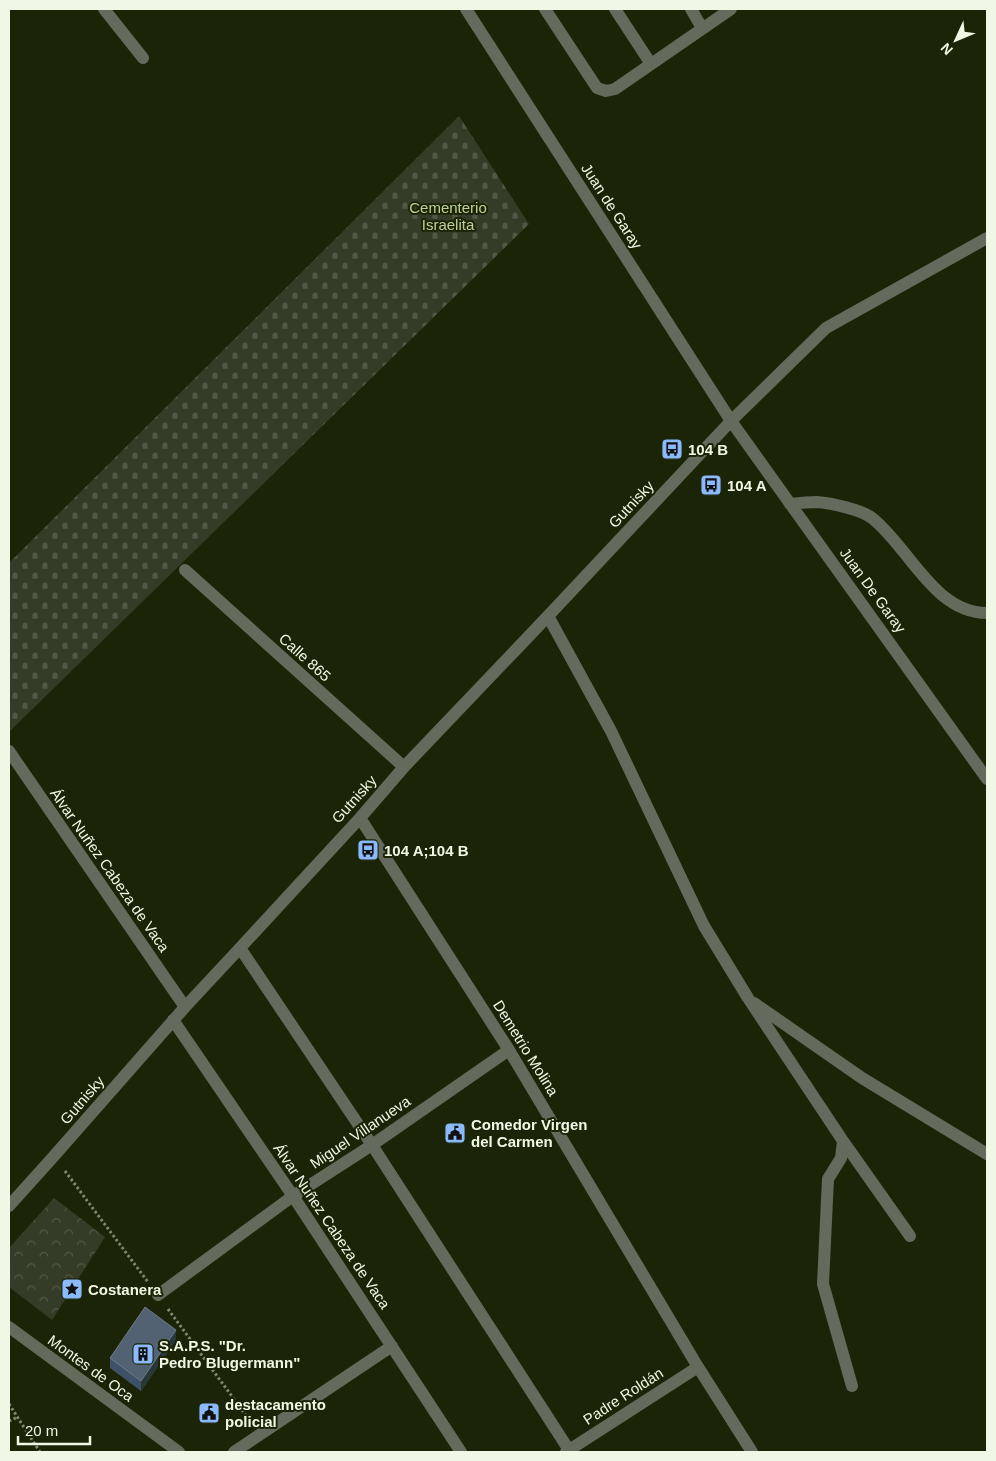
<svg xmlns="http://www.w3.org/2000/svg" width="996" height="1461" viewBox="0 0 996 1461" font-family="Helvetica,sans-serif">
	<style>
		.forest { fill: url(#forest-crowns) }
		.cemetery { fill: url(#cemetery-stones) }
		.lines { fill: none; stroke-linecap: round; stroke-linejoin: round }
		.path { stroke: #808870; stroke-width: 3; stroke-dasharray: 2.5 2.5; stroke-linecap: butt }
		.minor { stroke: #646a5c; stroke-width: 12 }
		.wall { fill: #3f5166 }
		.shaded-wall { fill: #29373a }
		.building { fill: #526273; stroke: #6b7a85 }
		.labels { text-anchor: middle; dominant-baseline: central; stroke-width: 4; stroke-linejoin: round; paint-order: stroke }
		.street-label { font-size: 15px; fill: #f0f7e5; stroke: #1b2407 }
		.park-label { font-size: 15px; fill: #bdd199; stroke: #1b2407 }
		.poi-label { font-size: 15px; font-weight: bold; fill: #f0f7e5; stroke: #1b2407; text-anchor: start }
	</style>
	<defs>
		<pattern id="forest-crowns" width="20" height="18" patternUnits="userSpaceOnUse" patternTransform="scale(1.25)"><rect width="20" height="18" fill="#343b27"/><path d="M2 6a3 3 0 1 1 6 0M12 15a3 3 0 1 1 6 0" fill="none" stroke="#525846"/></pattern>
		<pattern id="cemetery-stones" width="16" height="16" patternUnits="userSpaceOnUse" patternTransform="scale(1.25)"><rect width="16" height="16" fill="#343b27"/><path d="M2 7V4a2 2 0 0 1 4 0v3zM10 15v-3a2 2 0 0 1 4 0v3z" fill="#525846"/></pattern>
	</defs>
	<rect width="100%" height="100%" fill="#1b2407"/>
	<path class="forest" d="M54 1198 105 1237 52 1320 9 1287V1248Z"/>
	<path class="cemetery" d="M459 116 529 224 9 732V563Z"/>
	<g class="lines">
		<path class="path" d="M65 1171 148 1282
			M168 1309 250 1421
			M9 1404 40 1452
			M9 1421 18 1417"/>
		<path class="minor" d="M104 9 143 58
			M466 9 731 421 987 779
			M545 9 597 88 606 91 615 89 731 9
			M615 9 651 64
			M691 9 702 28
			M790 504C799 503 809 502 817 502 831 503 862 510 872 518 909 547 934 613 987 613
			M185 570 404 767
			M548 616 611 731 704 926 748 998 843 1141 841 1158 828 1179 823 1284 852 1386
			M9 751 185 1007
			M360 818 509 1050 698 1367 752 1452
			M240 948 372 1145 569 1450
			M754 1003 862 1078 987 1154
			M173 1020 293 1196 461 1452
			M843 1141 910 1236
			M9 1206 54 1156 185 1007 240 948 360 818 404 767 548 616 731 421 826 328 987 238
			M158 1295 293 1196 372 1145 509 1050
			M9 1327 179 1452
			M234 1452 392 1346
			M566 1452 698 1367"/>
	</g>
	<path class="wall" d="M176 1340 141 1391 110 1368V1358Z"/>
	<path class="shaded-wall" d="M176 1330V1340L141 1391V1381Z"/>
	<path class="building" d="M145 1307 176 1330 141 1381 110 1358Z"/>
	<defs>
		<g id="bus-square" transform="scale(1.125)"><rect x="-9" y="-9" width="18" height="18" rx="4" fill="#8abafc" stroke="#1b2407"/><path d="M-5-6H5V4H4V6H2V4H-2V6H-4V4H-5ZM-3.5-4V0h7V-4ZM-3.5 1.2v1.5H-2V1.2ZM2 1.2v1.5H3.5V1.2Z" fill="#111"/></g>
		<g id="civic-square" transform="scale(1.125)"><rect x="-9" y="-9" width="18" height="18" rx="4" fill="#8abafc" stroke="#1b2407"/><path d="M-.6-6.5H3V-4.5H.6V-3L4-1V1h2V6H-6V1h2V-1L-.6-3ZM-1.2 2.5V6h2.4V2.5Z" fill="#111"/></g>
		<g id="sight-square" transform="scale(1.125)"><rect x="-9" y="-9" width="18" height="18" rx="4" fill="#8abafc" stroke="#1b2407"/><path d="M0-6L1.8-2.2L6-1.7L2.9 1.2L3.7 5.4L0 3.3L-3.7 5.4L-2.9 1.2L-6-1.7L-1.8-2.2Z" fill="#111"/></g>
		<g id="building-square" transform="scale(1.125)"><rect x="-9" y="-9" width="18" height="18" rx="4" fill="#8abafc" stroke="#1b2407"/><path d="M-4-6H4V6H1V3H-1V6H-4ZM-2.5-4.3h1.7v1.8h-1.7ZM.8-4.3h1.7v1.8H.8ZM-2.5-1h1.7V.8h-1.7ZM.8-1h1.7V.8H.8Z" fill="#111"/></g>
	</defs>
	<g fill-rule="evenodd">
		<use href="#bus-square" x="672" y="449"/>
		<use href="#bus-square" x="711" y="485"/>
		<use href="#bus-square" x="368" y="850"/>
		<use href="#civic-square" x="455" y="1133"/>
		<use href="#sight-square" x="72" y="1289"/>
		<use href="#building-square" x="143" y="1354"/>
		<use href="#civic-square" x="209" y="1413"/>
	</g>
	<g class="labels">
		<g class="street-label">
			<text transform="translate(612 206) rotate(57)">Juan de Garay</text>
			<text transform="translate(631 504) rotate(-47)">Gutnisky</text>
			<text transform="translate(873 590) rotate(54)">Juan De Garay</text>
			<text transform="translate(305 657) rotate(42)">Calle 865</text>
			<text transform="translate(354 799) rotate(-48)">Gutnisky</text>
			<text transform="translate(110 870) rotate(55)">Álvar Nuñez Cabeza de Vaca</text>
			<text transform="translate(526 1048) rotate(58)">Demetrio Molina</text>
			<text transform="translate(82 1100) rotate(-49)">Gutnisky</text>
			<text transform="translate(360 1132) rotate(-34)">Miguel Villanueva</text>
			<text transform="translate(332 1226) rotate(56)">Álvar Nuñez Cabeza de Vaca</text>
			<text transform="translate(91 1368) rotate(36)">Montes de Oca</text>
			<text transform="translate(623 1396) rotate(-33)">Padre Roldán</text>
		</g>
		<g class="park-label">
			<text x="448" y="207">Cementerio<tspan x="448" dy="17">Israelita</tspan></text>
		</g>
		<g class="poi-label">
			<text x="688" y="449">104 B</text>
			<text x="727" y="485">104 A</text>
			<text x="384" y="850">104 A;104 B</text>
			<text x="471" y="1124">Comedor Virgen<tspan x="471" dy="17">del Carmen</tspan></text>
			<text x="88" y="1289">Costanera</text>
			<text x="159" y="1345">S.A.P.S. "Dr.<tspan x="159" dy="17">Pedro Blugermann"</tspan></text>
			<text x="225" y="1404">destacamento<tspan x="225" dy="17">policial</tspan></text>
		</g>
	</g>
	<rect width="996" height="1461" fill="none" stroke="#f0f7e5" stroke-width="20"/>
	<g transform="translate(956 40) rotate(226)" stroke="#1b2407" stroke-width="4" paint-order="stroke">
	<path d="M0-4L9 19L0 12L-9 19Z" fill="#f0f7e5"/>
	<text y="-8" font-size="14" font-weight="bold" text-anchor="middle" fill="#f0f7e5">N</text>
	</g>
	<path d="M18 1436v8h72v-8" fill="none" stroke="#f0f7e5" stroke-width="2.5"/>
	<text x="25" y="1436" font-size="15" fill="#f0f7e5" stroke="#1b2407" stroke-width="4" paint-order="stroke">20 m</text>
</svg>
